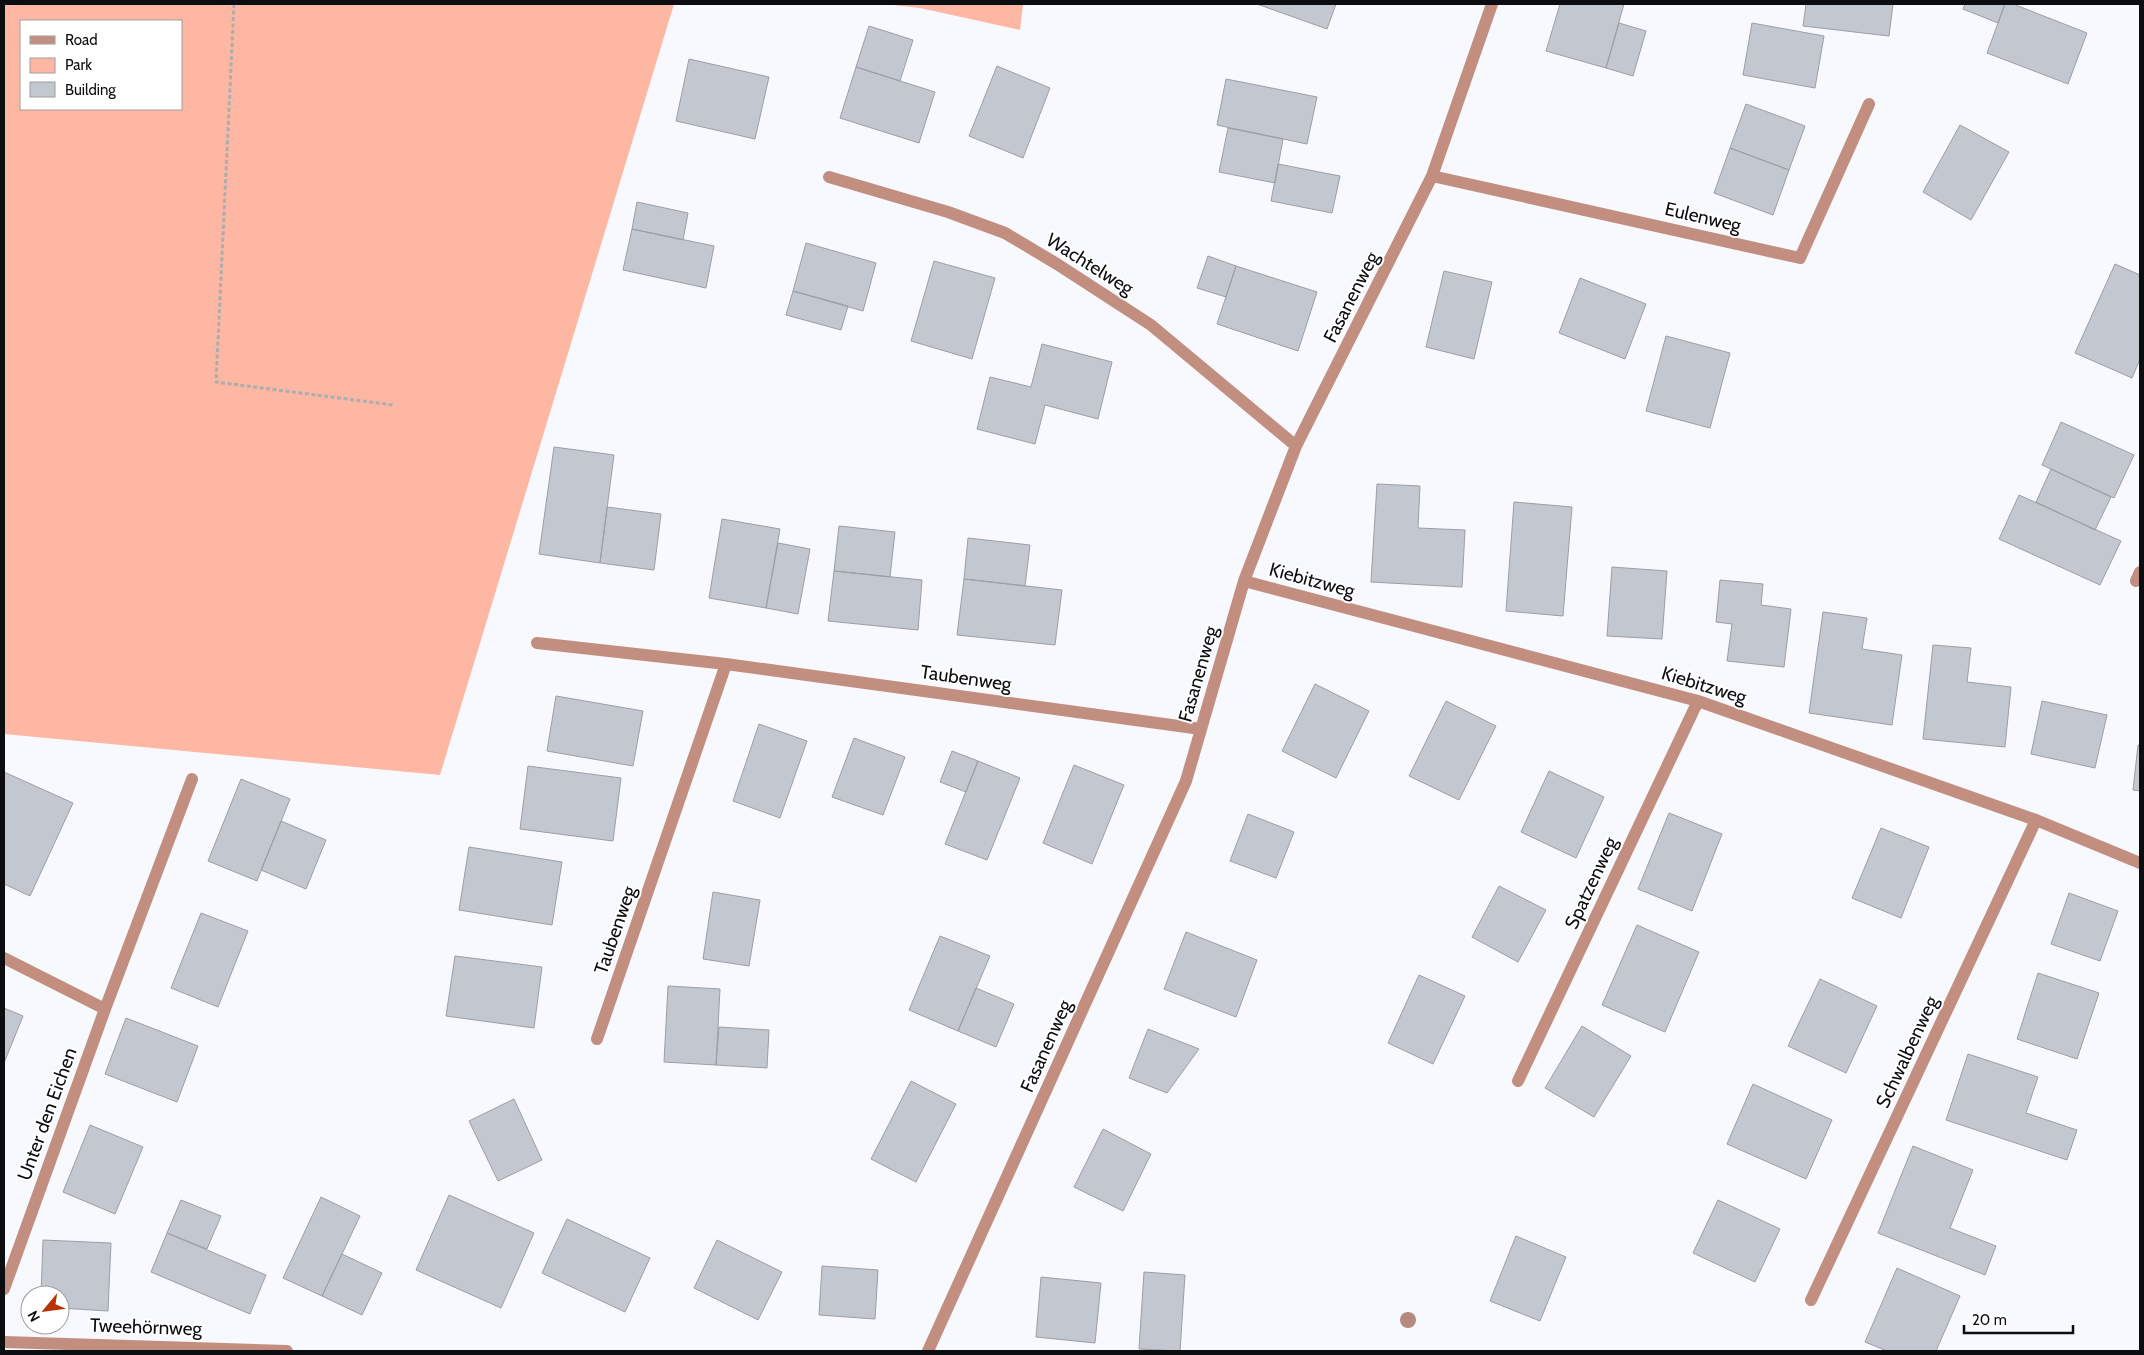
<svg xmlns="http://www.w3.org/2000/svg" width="2144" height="1355" viewBox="0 0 2144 1355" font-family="Cabin,sans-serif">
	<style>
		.green { fill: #feb7a3; fill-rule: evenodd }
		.building { fill: #c3c7cf; stroke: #9b9ea6 }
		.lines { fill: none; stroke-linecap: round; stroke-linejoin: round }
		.path { stroke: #abadb1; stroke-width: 3; stroke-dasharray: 4 2.5; stroke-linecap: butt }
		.street { stroke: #c28e80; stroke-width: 12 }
		.tree { fill: #b5897f }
		.labels { text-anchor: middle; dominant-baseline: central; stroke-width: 4; stroke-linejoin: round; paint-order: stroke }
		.street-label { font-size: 19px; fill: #0c0d10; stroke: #fff }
	</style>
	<rect width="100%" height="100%" fill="#f7f9fe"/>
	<path class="green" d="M4 4H674L440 775 4 734ZM21 21H181V109H21Z
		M884 4H1023L1020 30 920 8Z"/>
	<path class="building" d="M1257 4H1336L1327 29Z
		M1560 4H1624L1606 68 1546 51Z
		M1806 4H1893L1889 36 1803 26Z
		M1965 4H2005L1998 23 1963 9Z
		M2005 4H2013L2087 33 2068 84 1987 53Z
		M1619 23 1646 31 1633 76 1606 68Z
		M1752 23 1824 36 1815 88 1743 75Z
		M869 26 913 40 900 81 856 67Z
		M689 59 769 77 755 139 676 121Z
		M997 66 1050 88 1023 158 969 136Z
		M856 67 935 92 919 143 840 118Z
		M1226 79 1317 97 1307 144 1217 125Z
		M1746 104 1805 126 1789 170 1730 148Z
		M1960 125 2009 152 1971 220 1923 192Z
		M1228 128 1283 139 1275 183 1219 172Z
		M1730 148 1789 170 1773 215 1714 193Z
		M1278 164 1340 176 1332 213 1271 201Z
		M637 202 688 213 683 240 632 229Z
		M632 229 714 246 706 288 623 270Z
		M806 243 876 263 863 311 793 291Z
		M1208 256 1236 266 1226 297 1197 288Z
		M934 261 995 278 972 359 911 341Z
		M2115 264 2140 275V359L2132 378 2075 353Z
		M1236 266 1317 292 1298 351 1217 324Z
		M1444 271 1492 282 1474 359 1426 347Z
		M1580 278 1646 304 1625 359 1559 333Z
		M793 291 848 306 841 330 786 315Z
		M1666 336 1730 353 1710 428 1646 411Z
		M1042 344 1112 362 1098 419 1045 405 1035 444 977 429 990 377 1031 387Z
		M2061 422 2134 455 2114 498 2042 465Z
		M554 447 614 455 600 563 539 554Z
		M2051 469 2111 497 2095 530 2036 502Z
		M1377 484 1420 486 1418 528 1465 530 1462 587 1371 582Z
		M2019 495 2121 541 2100 585 1999 539Z
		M1514 502 1572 507 1563 616 1506 611Z
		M607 507 661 514 654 570 600 563Z
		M722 519 780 529 766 608 709 598Z
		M839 526 895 532 890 577 834 571Z
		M968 538 1030 545 1025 586 964 579Z
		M778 543 810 549 798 614 766 608Z
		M1612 567 1667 571 1662 639 1607 636Z
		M834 571 922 580 918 630 828 621Z
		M964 579 1062 590 1055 645 957 635Z
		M1720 580 1763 584 1761 605 1791 609 1784 667 1727 661 1732 624 1716 622Z
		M1823 612 1867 618 1862 649 1902 655 1892 725 1809 713Z
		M1933 645 1971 648 1967 682 2011 687 2005 747 1923 739Z
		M1315 684 1369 711 1336 778 1282 751Z
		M556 696 643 711 633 766 547 751Z
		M1446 701 1496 726 1459 800 1409 776Z
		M2042 701 2107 715 2095 768 2031 754Z
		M759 724 807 741 780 818 733 801Z
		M854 738 905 757 883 815 832 797Z
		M2138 745H2140V791L2133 790Z
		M952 751 978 761 966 792 940 782Z
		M978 761 1020 778 987 860 945 844Z
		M1074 765 1124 785 1092 864 1043 843Z
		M528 766 621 778 613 841 520 829Z
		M1549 771 1604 797 1576 858 1521 832Z
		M4 772 73 803 30 896 4 884Z
		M241 779 290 799 257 881 208 861Z
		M1669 813 1722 834 1692 911 1638 889Z
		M1248 814 1294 832 1276 878 1230 861Z
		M281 821 326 840 306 889 261 870Z
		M1881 828 1929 847 1901 918 1852 898Z
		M469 847 562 862 552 925 459 910Z
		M1499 886 1546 910 1518 962 1472 937Z
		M713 892 760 900 749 966 703 959Z
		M2069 893 2118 911 2100 961 2051 944Z
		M201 913 248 931 218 1007 171 988Z
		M1637 925 1699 952 1665 1032 1602 1005Z
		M1186 932 1257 960 1236 1017 1164 989Z
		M940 936 990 956 958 1031 909 1010Z
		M455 956 542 967 534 1028 446 1016Z
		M2038 973 2099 993 2077 1059 2017 1039Z
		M1419 975 1465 996 1433 1064 1388 1043Z
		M1820 979 1877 1006 1846 1073 1788 1046Z
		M668 986 720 989 716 1065 664 1062Z
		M976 988 1014 1004 996 1047 958 1031Z
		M4 1008 23 1016 4 1063Z
		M126 1018 198 1046 177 1102 105 1074Z
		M1582 1026 1631 1056 1594 1117 1545 1088Z
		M719 1027 769 1030 767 1068 716 1065Z
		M1148 1029 1199 1049 1167 1093 1129 1078Z
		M1968 1054 2038 1077 2026 1113 2077 1130 2067 1160 1946 1120Z
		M911 1081 956 1104 916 1182 871 1159Z
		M1753 1084 1832 1120 1806 1179 1727 1144Z
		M514 1099 542 1160 498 1181 469 1121Z
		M90 1125 143 1147 115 1214 63 1192Z
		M1103 1129 1151 1154 1123 1211 1074 1187Z
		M1913 1146 1973 1170 1950 1228 1996 1246 1985 1275 1878 1233Z
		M449 1195 534 1233 501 1308 416 1270Z
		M321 1197 360 1216 322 1296 283 1278Z
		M181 1200 221 1216 207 1249 167 1233Z
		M1718 1200 1780 1229 1755 1282 1693 1253Z
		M567 1219 650 1258 625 1312 542 1273Z
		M167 1233 266 1275 250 1314 151 1272Z
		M1516 1236 1566 1257 1540 1321 1490 1301Z
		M43 1240 111 1243 108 1311 60 1308V1295H41Z
		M717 1240 782 1272 758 1320 694 1288Z
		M342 1254 382 1273 362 1315 322 1296Z
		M822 1266 878 1270 875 1319 819 1315Z
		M1897 1268 1960 1296 1936 1351H1887L1865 1342Z
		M1144 1272 1185 1275 1180 1351 1139 1349Z
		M1041 1277 1101 1283 1095 1343 1036 1337Z"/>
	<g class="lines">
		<path class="path" d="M234 4 216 382 393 405"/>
		<path class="street" d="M1432 176 1800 258 1869 104
			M829 177 948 212 1005 233 1057 264 1151 325 1296 446
			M1244 581 1698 701 2036 820 2140 863
			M2136 581 2140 572
			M537 643 726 664 1201 729
			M4 958 105 1009
			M597 1039 726 664
			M1518 1081 1698 701
			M4 1289 105 1009 192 779
			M1811 1300 2036 820
			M4 1342 287 1351
			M928 1351 1186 781 1244 581 1296 446 1432 176 1492 4"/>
	</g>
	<circle class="tree" cx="1408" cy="1320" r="8"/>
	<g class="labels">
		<g class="street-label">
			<text transform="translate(1703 217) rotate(13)">Eulenweg</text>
			<text transform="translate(1090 264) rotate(32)">Wachtelweg</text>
			<text transform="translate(1351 297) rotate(-63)">Fasanenweg</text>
			<text transform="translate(1312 580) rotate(15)">Kiebitzweg</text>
			<text transform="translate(1198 674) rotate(-74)">Fasanenweg</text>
			<text transform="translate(966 678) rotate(8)">Taubenweg</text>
			<text transform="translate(1704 685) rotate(17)">Kiebitzweg</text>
			<text transform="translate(1591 883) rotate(-65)">Spatzenweg</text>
			<text transform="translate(615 930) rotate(-71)">Taubenweg</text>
			<text transform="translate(1046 1046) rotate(-66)">Fasanenweg</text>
			<text transform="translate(1907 1052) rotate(-65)">Schwalbenweg</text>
			<text transform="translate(47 1114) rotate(-70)">Unter den Eichen</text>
			<text transform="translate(146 1327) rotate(2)">Tweehörnweg</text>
		</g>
	</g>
	<rect width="2144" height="1355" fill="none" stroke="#0c0d10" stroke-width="10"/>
	<rect x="20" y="20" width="162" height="90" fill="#ffffff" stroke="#9e9e9f"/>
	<rect x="30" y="36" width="25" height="8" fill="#c28e80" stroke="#9e9e9f"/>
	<text x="65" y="45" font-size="15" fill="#0c0d10">Road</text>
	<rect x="30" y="58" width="25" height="15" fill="#feb7a3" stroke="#9e9e9f"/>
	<text x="65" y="70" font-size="15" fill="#0c0d10">Park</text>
	<rect x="30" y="82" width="25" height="15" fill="#c3c7cf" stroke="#9e9e9f"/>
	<text x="65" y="95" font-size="15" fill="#0c0d10">Building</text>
	<g transform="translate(45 1310) rotate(241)"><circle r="24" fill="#ffffff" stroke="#9e9e9f"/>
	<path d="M0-4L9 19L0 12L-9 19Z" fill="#ba3102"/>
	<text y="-8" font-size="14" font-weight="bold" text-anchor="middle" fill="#0c0d10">N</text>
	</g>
	<path d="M1964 1325v8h109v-8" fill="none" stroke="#0c0d10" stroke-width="2.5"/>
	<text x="1972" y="1325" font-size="15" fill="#0c0d10" stroke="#ffffff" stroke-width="4" paint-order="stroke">20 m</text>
</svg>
